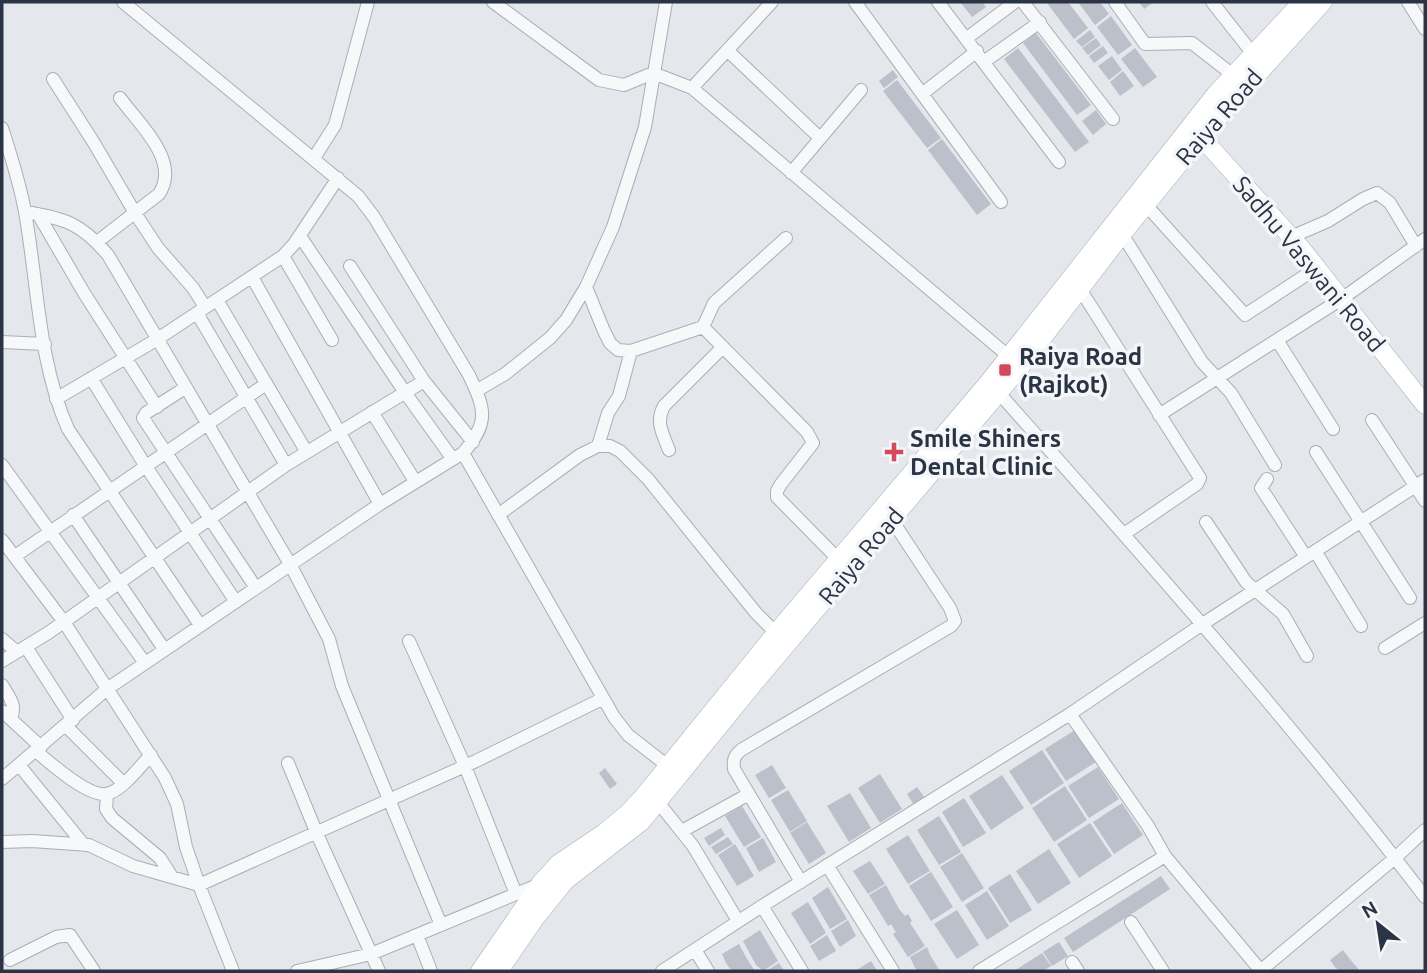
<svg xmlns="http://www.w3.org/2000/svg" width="1427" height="973" viewBox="0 0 1427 973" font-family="Ubuntu,sans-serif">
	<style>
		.building { fill: #bbc0ca }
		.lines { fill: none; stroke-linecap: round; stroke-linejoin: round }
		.street-casing { stroke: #a9aeb7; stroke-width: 14 }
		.secondary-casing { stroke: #a9aeb7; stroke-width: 19 }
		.street { stroke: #f7f8fa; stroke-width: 12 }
		.secondary { stroke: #fff; stroke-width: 18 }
		.poi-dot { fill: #d1495b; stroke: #f4f6f9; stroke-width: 2.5 }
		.labels { text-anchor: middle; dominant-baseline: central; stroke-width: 7; stroke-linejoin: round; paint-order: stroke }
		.street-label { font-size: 24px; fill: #2b3445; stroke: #f4f6f9 }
		.poi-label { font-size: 24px; font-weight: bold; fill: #2b3445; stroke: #f4f6f9; text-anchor: start }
	</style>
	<rect width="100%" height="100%" fill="#e4e7ec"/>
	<path class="building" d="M960 2H982L986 7 972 17Z
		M1049 2H1068L1088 28 1074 39 1047 3Z
		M1078 2H1100L1109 14 1095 25Z
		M1139 2H1154L1144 9Z
		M1111 16 1132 45 1118 55 1097 27Z
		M1090 30 1095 37 1082 47 1076 41Z
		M1036 33 1091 105 1077 115 1023 43Z
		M1096 38 1101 45 1088 55 1082 48Z
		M1103 46 1108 53 1094 63 1089 56Z
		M1018 48 1089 142 1075 152 1004 59Z
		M1135 48 1157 77 1143 87 1121 59Z
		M1112 56 1122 70 1109 80 1098 66Z
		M893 70 898 77 884 88 879 81Z
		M1123 71 1134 86 1120 96 1110 82Z
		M897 80 941 138 927 148 883 91Z
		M1096 110 1106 124 1093 135 1082 121Z
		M942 139 991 204 977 215 928 150Z
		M1075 730 1096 762 1066 781 1045 749Z
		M1042 750 1064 783 1031 805 1009 771Z
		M772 765 786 788 769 798 755 775Z
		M1098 767 1119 799 1089 818 1068 786Z
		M605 768 617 784 610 789 599 773Z
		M880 774 902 809 880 823 858 788Z
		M1002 775 1024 808 991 830 969 796Z
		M1065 786 1087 820 1054 842 1032 808Z
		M917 787 925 798 914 805 907 794Z
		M788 790 807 821 790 832 771 800Z
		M850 793 871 828 849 842 827 806Z
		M964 798 986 833 963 847 942 812Z
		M1122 803 1143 835 1114 854 1093 822Z
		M742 806 761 837 744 847 725 816Z
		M939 816 961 852 939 865 917 830Z
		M807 822 826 853 809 864 790 833Z
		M1090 823 1112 856 1079 878 1057 844Z
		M721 828 725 835 709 846 704 838Z
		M908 835 930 871 908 884 886 849Z
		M728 837 733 844 716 854 711 847Z
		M763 838 776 862 759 872 746 848Z
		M735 844 754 876 737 886 718 855Z
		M1049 849 1071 883 1038 904 1016 871Z
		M962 853 984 888 962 902 940 867Z
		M870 861 885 884 868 894 853 871Z
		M931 872 953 907 931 921 909 886Z
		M1010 874 1032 910 1010 923 988 888Z
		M1161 876 1170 889 1073 952 1064 938Z
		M886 885 899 909 905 916 908 914 912 921 910 923 925 946 908 957 893 934 896 932 891 924 888 926 869 895Z
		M828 887 847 919 830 929 812 898Z
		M987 891 1009 926 987 940 965 905Z
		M808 902 826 933 810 944 791 913Z
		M957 910 979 945 957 959 934 924Z
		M848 920 856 936 840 947 831 931Z
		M760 930 778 961 763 971 756 965 743 941Z
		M827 935 836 951 819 961 810 946Z
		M1059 942 1068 956 1052 966 1043 952Z
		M739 944 747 959 755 971H732L726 963 722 954Z
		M927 947 930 955 940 971H917L914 966 910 957Z
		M1343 950 1349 958 1360 971H1339L1335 967 1330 960Z
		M1042 953 1051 966 1043 971H1014Z
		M871 961 877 971H855Z
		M779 963 784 971H766Z"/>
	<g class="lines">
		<g class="street-casing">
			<path id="street" d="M493 2 599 80 624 85 653 73 692 88 1013 360
				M855 2 1001 202
				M938 2 1059 162
				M1023 2 1113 119
				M1115 2 1145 44 1192 43 1233 75
				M1212 2 1253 54
				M1408 2 1425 29
				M967 38 1015 2
				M727 50 820 138
				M985 61 1040 22
				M53 79 94 143 135 213 158 248 193 288 205 307
				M692 88 772 2
				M922 94 977 51
				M2 128C11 156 20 183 25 212 38 284 38 361 68 429L200 625
				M314 158 335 125 368 2
				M791 173 861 90
				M1146 205 1245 315 1309 273
				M25 212C65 218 82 224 108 255L290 564 329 639 342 686 441 925
				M38 214 84 293 157 407
				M1122 234 1202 362 1231 393 1275 465
				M300 236 404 391 452 458
				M1291 237 1328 221 1363 199 1377 193 1390 203 1416 246
				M97 242 159 194C181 161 139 124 120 98
				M283 256 332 340
				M350 266 424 381 473 442
				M252 277 380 504
				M586 287 604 331 610 343 618 350 631 351 703 327 807 432 813 443 781 484 777 491V497L839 560
				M1080 289 1200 478 1197 484 1124 534
				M217 300 306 451
				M197 313 286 465
				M703 327 714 303 786 238
				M1277 340 1333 429
				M2 342 45 344
				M91 378 145 465 236 602
				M185 388 146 413 143 418 256 588
				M476 391 505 374 550 338 566 320 586 287 613 227 645 127 666 2
				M999 393C1145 558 1292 723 1425 897
				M56 399 156 340 283 256 294 244 338 178
				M372 412 415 481
				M1159 415 1343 298 1425 239
				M1372 420 1425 501
				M598 446 608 413 619 396 631 351
				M669 450C663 434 655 422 664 406L723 347
				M1316 452 1410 598
				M463 453 614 717 628 735 673 770
				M2 465 145 663
				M1267 479 1261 488 1306 557
				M73 515 164 649
				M498 515 580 455 598 446H610L620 451 648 479 756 613 776 633
				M1206 522 1246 582 1283 614 1307 656
				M2 540 64 622 165 778 177 804 186 847 199 885 233 971
				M1315 551 1361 626
				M15 556 266 384
				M2 639 17 652
				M409 641 465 766 516 894
				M26 647 73 720
				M1385 648 1425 623
				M2 661 48 633 286 465 424 381
				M2 685C9 697 17 705 11 718
				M2 711 41 747
				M1070 714 1148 826 1165 856 1261 971
				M66 726 123 783
				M36 751C50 763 92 801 110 793 125 787 139 767 151 755
				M288 763 317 834 379 971
				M19 765 84 845
				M2 779 107 689 380 504 463 453C490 422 485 409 469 375L374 217 358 196 123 2
				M107 795 106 809 112 818 160 858 172 877
				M658 802 693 846 738 921
				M682 831 749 794
				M2 842 32 841 89 845 133 866 199 885 476 761 602 699
				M827 865 893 971
				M801 882 734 769C733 760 734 756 741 750L951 626 955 621 950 608 888 514
				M762 906 802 971
				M1131 922 1163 971
				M417 935 431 971
				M695 950 708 971
				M10 960 56 937 70 935 94 971
				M1072 962 1078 971
				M297 971 371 954 540 884
				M662 971 762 906 1070 714 1201 625 1425 480
				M979 971 1165 856
				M1260 971 1395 858 1425 830"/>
		</g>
		<g class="secondary-casing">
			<path id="secondary" d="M1192 131 1201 137 1301 248 1425 405
				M480 971 540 884 558 864 604 833 628 813 643 797 776 633 988 383 1215 95 1302 2
				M499 971 536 917 565 881 641 822 755 682 1021 366 1122 234 1201 137 1323 2"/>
		</g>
		<use href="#street" class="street"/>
		<use href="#secondary" class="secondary"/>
	</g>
	<g class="poi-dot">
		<rect x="998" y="363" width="14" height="14" rx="3.5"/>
		<path d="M890.5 441.5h7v7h7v7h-7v7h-7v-7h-7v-7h7z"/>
	</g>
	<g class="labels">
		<g class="street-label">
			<text transform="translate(1219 117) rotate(-49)">Raiya Road</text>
			<text transform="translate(1309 264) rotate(50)">Sadhu Vaswani Road</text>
			<text transform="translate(861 556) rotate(-50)">Raiya Road</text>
		</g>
		<g class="poi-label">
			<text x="1019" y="356">Raiya Road<tspan x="1019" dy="28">(Rajkot)</tspan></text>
			<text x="910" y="438">Smile Shiners<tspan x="910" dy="28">Dental Clinic</tspan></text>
		</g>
	</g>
	<rect width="1427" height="973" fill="none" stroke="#2b3445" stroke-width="7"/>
	<g transform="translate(1378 924) rotate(330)" stroke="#f4f6f9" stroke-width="5" paint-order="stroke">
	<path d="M0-5L12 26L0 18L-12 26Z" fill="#2b3445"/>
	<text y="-10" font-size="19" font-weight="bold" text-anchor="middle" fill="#2b3445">N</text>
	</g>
</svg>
